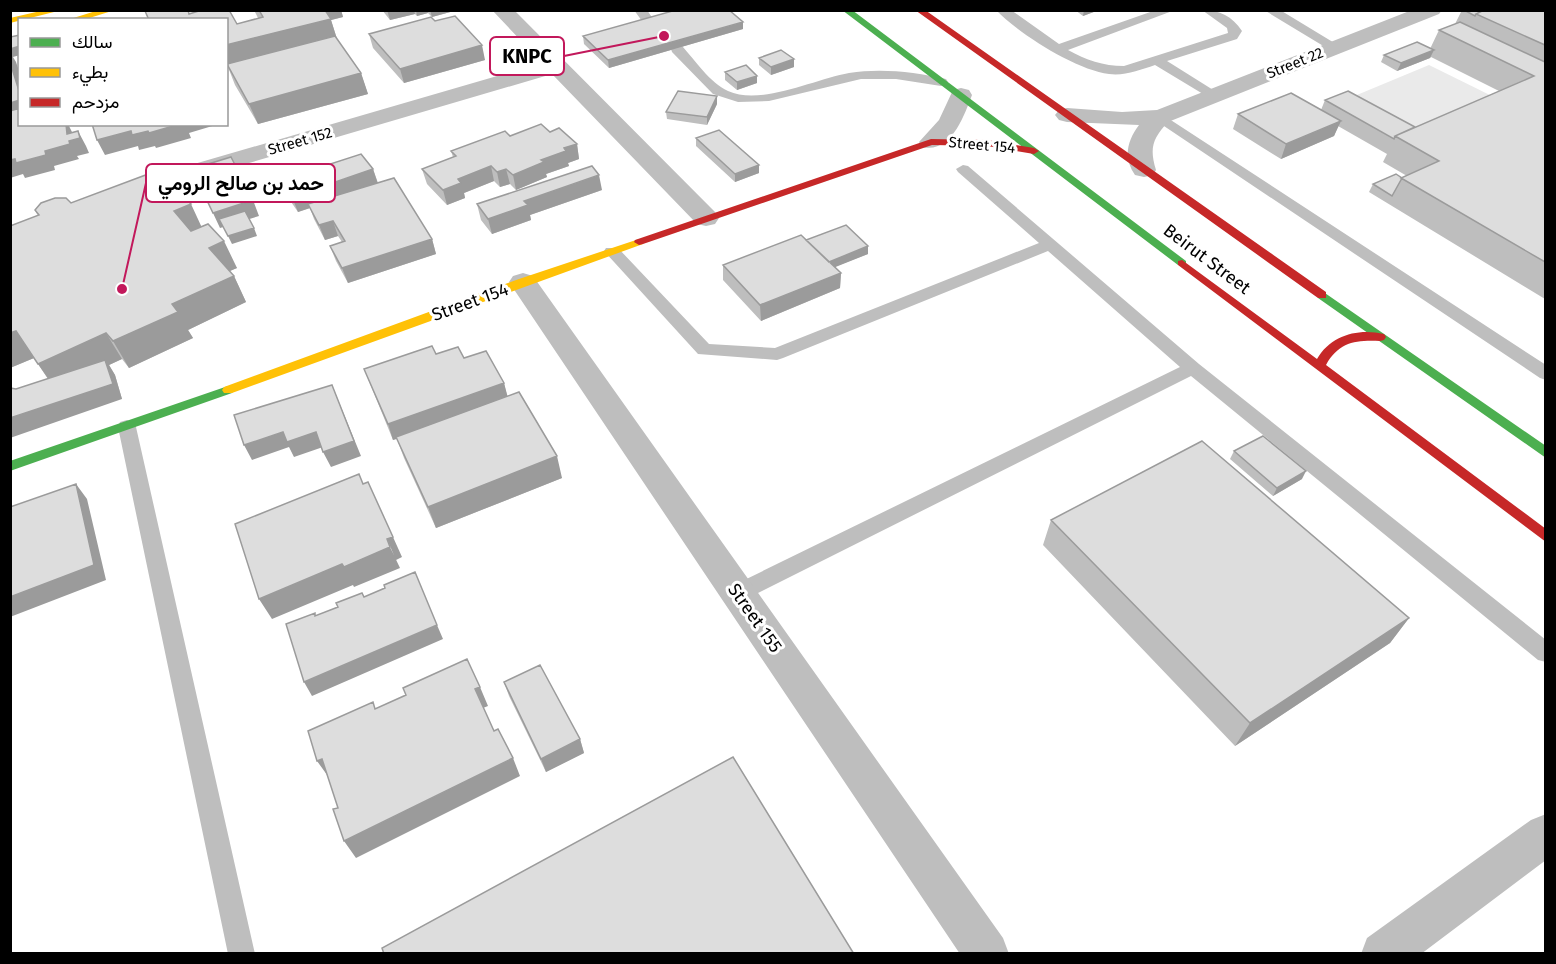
<svg xmlns="http://www.w3.org/2000/svg" width="1556" height="964" viewBox="0 0 1556 964" font-family="'Fira Sans',Vazirmatn,sans-serif">
	<style>
		.green { fill: #eaeaea }
		.lines { fill: none; stroke-linecap: round; stroke-linejoin: round }
		.lane { fill: #bebebe; fill-rule: evenodd }
		.street { fill: #bebebe; fill-rule: evenodd }
		.fast { fill: #4caf50; fill-rule: evenodd }
		.slow { fill: #ffc107; fill-rule: evenodd }
		.jam { fill: #c62828; fill-rule: evenodd }
		.wall { fill: #bebebe }
		.shaded-wall { fill: #9b9b9b }
		.building { fill: #ddd; stroke: #9b9b9b; stroke-width: 1.5 }
		.labels { text-anchor: middle; dominant-baseline: central; stroke-width: 6; stroke-linejoin: round; paint-order: stroke }
		.far-street-label { font-size: 15px; fill: #000; stroke: #fff }
		.street-label { font-size: 18px; fill: #000; stroke: #fff }
		.leader { fill: none; stroke: #c2185b; stroke-width: 2 }
		.callout-dot { fill: #c2185b; stroke: #fff; stroke-width: 2 }
		.callout { fill: #fff; stroke: #c2185b; stroke-width: 2 }
		.callout-label { font-size: 20px; text-anchor: middle; font-weight: bold; fill: #000 }
	</style>
	<rect width="100%" height="100%" fill="#fff"/>
	<path class="green" d="M1429 65 1500 100 1410 141 1340 102Z"/>
	<g class="lines">
		<path class="lane" d="M634 10H647L657 25 655 28H647Z
			M996 10H1011L1059 44 1156 10H1175L1068 50C1086 60 1103 66 1124 66L1228 33 1227 28 1202 10C1220 10 1232 16 1242 31L1237 39 1167 61 1218 93 1220 96 1218 99 1213 100 1155 65C1140 70 1125 76 1109 74 1076 70 1019 34 996 10Z
			M1264 10H1280L1341 47 1340 50H1330Z
			M677 45 682 46C695 60 710 83 728 91 761 106 815 79 849 73 881 68 915 72 946 79L948 82 941 86 896 79H861L769 101 738 102 713 94 672 52 671 49 672 46Z
			M1160 113 1546 365V380L1540 378 1155 120 1153 117 1155 114Z
			M963 165 968 166 1199 364 1546 640V662L1538 660 1191 376 746 599 738 602 730 599 727 593 730 587 1180 367 1048 251 783 358 777 360 698 354 604 251 606 248H618L709 344 775 348 1039 243 958 172 956 169Z
			M127 420 134 422 136 427 255 954H228L118 427 120 422Z"/>
		<path class="street" d="M492 10H514L715 212 719 218 715 224 706 226 697 224 552 74 133 197 124 200 115 197 111 192 115 187 542 63Z
			M1412 10H1442L1439 14 1168 122C1153 138 1149 148 1156 170L1153 175 1144 177 1135 175C1123 158 1127 141 1139 125L1067 122 1059 120 1055 115 1059 110 1067 108 1122 112 1157 110Z
			M961 88 969 90 972 95C964 116 951 154 922 147L919 142 939 120 953 90Z
			M523 273 533 276 1003 938 1009 954H960L509 282 513 276Z
			M1546 814V860L1421 954H1361L1367 938 1531 820Z"/>
		<path class="fast" d="M842 10H852L1186 261V265H1178Z
			M1322 291 1546 446V458L1318 298V292Z
			M228 386 232 387 234 390 232 393 10 471V461Z"/>
		<path class="slow" d="M45 10H62L10 23V18Z
			M99 10H115L83 20H67Z
			M639 239 644 242 643 244 232 393H224L222 390 224 387 519 279Z"/>
		<path class="jam" d="M915 10H925L1326 292V298H1318Z
			M931 139 987 140 1034 148 1039 151 1034 154 987 146 932 145 643 244 639 245 634 242 635 240Z
			M1182 260 1317 359C1331 335 1358 328 1384 334L1386 337 1384 340 1380 341C1355 340 1339 342 1326 365L1546 529V542L1178 265V261Z"/>
	</g>
	<path class="wall" d="M188 10 189 14 202 10H229L237 24 258 18 254 10H341L343 17 331 20 337 39 361 73 368 94 258 124 235 85 228 67H226V20H149L145 11Z
		M382 10H454V11L432 17 428 13 417 16 415 14 390 20Z
		M1075 10H1099L1083 16Z
		M1462 10H1545V299L1369 192 1373 184 1402 178 1407 176 1383 162 1387 154 1338 126 1334 136 1281 159 1233 129 1238 114 1321 110 1325 100 1415 128 1499 91 1431 57 1430 58 1397 71 1381 62 1384 55 1430 49 1439 30 1455 24Z
		M435 21 485 60 404 83 373 48 369 34Z
		M743 29 609 68 584 44 583 36Z
		M759 58 794 67 771 75 759 65Z
		M725 72 757 76V83L737 90 725 80Z
		M717 104 707 125 667 119 666 112Z
		M550 132 577 144 579 159 568 163 569 166 546 174 547 177 516 190 510 184 500 187 494 181 464 193 465 198 447 205 427 184 422 169 453 157 451 151Z
		M696 138 759 165V173L735 182 696 146Z
		M373 169 378 183 432 239 436 254 348 283 336 261 330 246 342 242 338 236 325 240 314 219 310 208 298 212 287 196 281 180Z
		M602 190 530 215 531 220 492 234 481 220 477 204Z
		M71 203 201 226 237 268 229 271 234 276 246 302 188 330 193 338 129 368 122 359 109 365 115 375 122 399 16 389 48 379 34 358 10 368 38 216 35 210Z
		M806 240 868 254 834 267 841 273 840 288 761 321 723 280V265Z
		M436 354 464 358 504 383 507 396 562 478 436 528 404 458 397 439 393 440 364 369Z
		M1234 451 1302 479 1273 496 1230 459Z
		M1051 520 1409 618 1390 643 1235 746 1043 545Z
		M504 682 580 739 584 753 546 772 509 696Z"/>
	<path class="shaded-wall" d="M311 10H341L343 17 331 20 337 39 226 67V45Z
		M387 10H414L415 14 390 20Z
		M416 10H427L428 13 417 16Z
		M430 10H454V11L432 17Z
		M1084 10H1099L1083 16Z
		M743 22V29L609 68 608 60Z
		M482 45 485 60 404 83 400 69Z
		M20 46V55L13 57 16 62 20 74V94L10 62V49Z
		M1434 50 1430 58 1397 71 1401 63Z
		M794 59V67L771 75V67Z
		M361 73 368 94 258 124 249 104Z
		M757 76V83L737 90V82Z
		M717 96V104L707 125V117Z
		M20 100V124L10 126V103Z
		M1341 121 1334 136 1281 159 1286 144Z
		M64 124H68L73 134 78 131 86 146 89 153 77 156 79 159 54 166 55 170 25 178 23 174 10 178V160L45 151 67 134Z
		M180 124H219L189 133 191 138 156 148 155 146 139 150 138 146 105 155 97 140 131 131H148Z
		M577 144 579 159 568 163 569 166 546 174 547 177 516 190 513 175 564 148Z
		M759 165V173L735 182V174Z
		M491 166 494 181 464 193 465 198 447 205 443 190 458 179Z
		M373 169 378 184 308 204 310 208 298 212 292 197Z
		M506 169 510 184 500 187 497 172Z
		M599 175 602 190 530 215 531 220 492 234 488 219 524 201Z
		M253 200 259 216 220 228 213 213Z
		M191 204 203 230 187 238 174 211Z
		M333 221 338 236 325 240 319 225Z
		M254 228 257 236 232 244 228 236Z
		M432 239 436 254 348 283 342 268Z
		M224 241 237 268 221 275 209 248Z
		M868 246V254L823 272V264Z
		M841 273 840 288 761 321 760 305Z
		M234 276 246 302 188 330 193 338 129 368 113 341 172 304Z
		M16 331 34 358 10 368V333Z
		M106 333 122 359 109 365 115 375 122 399 10 438V418L56 390 38 364Z
		M504 383 508 398 393 440 388 424Z
		M332 385 361 456 331 467 323 452Z
		M283 432H316L323 447 294 457 289 447 252 460 244 445Z
		M557 456 562 478 436 528 428 507Z
		M1306 471 1302 479 1273 496 1277 488Z
		M76 484 87 499 106 580 10 617V597Z
		M393 537 402 557 396 560 387 539Z
		M390 547 400 568 354 587 353 585 272 619 259 599 342 564Z
		M1409 618 1390 643 1235 746 1250 723Z
		M437 625 443 639 312 696 304 682Z
		M480 687 488 706 483 708 475 689Z
		M580 739 584 753 546 772 541 759Z
		M513 758 520 776 356 858 344 841Z
		M322 759 330 779 317 761Z"/>
	<path class="building" d="M188 10 189 14 202 10H229L237 24 263 17 259 10H325L331 19 226 45V20H149L145 11Z
		M676 10H729L743 22 608 60 583 36Z
		M1464 10H1484L1476 14 1475 16Z
		M1484 10H1545V45L1476 14Z
		M455 16 482 45 400 69 369 34 431 17 435 21Z
		M1460 22 1545 62V262L1401 178 1439 161 1395 136 1534 76 1439 30Z
		M20 35V46L10 49V37Z
		M335 36 361 73 249 104 227 64Z
		M1417 42 1434 50 1401 63 1384 55Z
		M781 50 794 59 771 67 759 58Z
		M10 62 20 94V100L10 103Z
		M746 65 757 76 737 82 725 72Z
		M678 91 717 96 707 117 666 112Z
		M1348 91 1415 127 1395 136 1394 139 1325 100Z
		M1291 93 1341 121 1286 144 1238 114Z
		M20 108V124H66L67 134 78 131 80 138 69 141 70 144 45 151 46 155 16 163 15 159 10 160V111Z
		M92 124H180L149 133 148 131 132 135 131 131 97 140Z
		M541 124 550 132 559 128 577 144 564 148 566 151 541 160 544 162 513 175 506 169 497 172 491 166 458 179 461 183 443 190 422 169 456 156 451 151 505 131 510 136Z
		M719 130 759 165 735 174 696 138Z
		M361 154 373 169 292 197 281 180Z
		M231 157 253 200 213 213 192 169Z
		M592 166 599 175 524 201 528 205 488 219 477 204Z
		M159 170 191 204 174 211 191 231 208 224 224 241 209 248 234 276 172 304 178 312 113 341 106 333 38 364 16 331 10 333V226L39 215 35 210 41 203 55 198H66L71 203Z
		M1396 174 1402 178 1392 196 1373 184Z
		M394 178 432 239 342 268 330 246 345 241 333 221 319 225 308 204Z
		M245 211 254 228 228 236 219 219Z
		M846 225 868 246 829 262 806 240Z
		M801 235 841 273 760 305 723 265Z
		M432 346 436 354 458 347 464 358 486 351 504 383 388 424 364 369Z
		M105 360 113 384 10 418V388L16 389Z
		M332 385 354 441 323 452 316 432 287 442 283 432 244 445 234 415Z
		M519 392 557 456 428 507 396 437Z
		M1263 436 1306 471 1277 488 1234 451Z
		M1202 441 1409 618 1250 723 1051 520Z
		M359 474 363 484 368 482 393 537 387 539 390 547 344 567 342 564 259 599 235 524Z
		M76 484 94 565 10 597V507Z
		M415 572 437 625 304 682 286 624 315 613V616L338 607 336 603 362 593 364 597 385 588 384 585Z
		M467 659 480 687 475 689 494 731 498 729 513 758 344 841 333 809 338 808 322 759 317 761 308 731 373 702 375 709 406 695 403 688Z
		M540 665 580 739 541 759 504 682Z
		M733 757 854 954H384L382 948Z"/>
	<g class="labels">
		<g class="far-street-label">
			<text transform="translate(1295 63) rotate(-22)">Street 22</text>
			<text transform="translate(300 141) rotate(-16)">Street 152</text>
			<text transform="translate(982 145) rotate(5)">Street 154</text>
		</g>
		<g class="street-label">
			<text transform="translate(1207 259) rotate(37)">Beirut Street</text>
			<text transform="translate(470 302) rotate(-20)">Street 154</text>
			<text transform="translate(755 618) rotate(55)">Street 155</text>
		</g>
	</g>
	<path class="leader" d="M664 36L564 56M122 289L146 183"/>
	<g class="callout-dot">
		<circle cx="664" cy="36" r="6"/>
		<circle cx="122" cy="289" r="6"/>
	</g>
	<g class="callout">
		<rect x="490" y="37" width="74" height="38" rx="6"/>
		<rect x="146" y="164" width="189" height="38" rx="6"/>
	</g>
	<g class="callout-label">
		<text x="527" y="63">KNPC</text>
		<text x="241" y="190">حمد بن صالح الرومي</text>
	</g>
	<rect width="1556" height="964" fill="none" stroke="#000000" stroke-width="24"/>
	<rect x="18" y="18" width="210" height="108" fill="#ffffff" stroke="#999999" stroke-width="1.5"/>
	<rect x="30" y="38" width="30" height="9" fill="#4caf50" stroke="#999999" stroke-width="1.5"/>
	<text x="72" y="48" font-size="18" fill="#000000">سالك</text>
	<rect x="30" y="68" width="30" height="9" fill="#ffc107" stroke="#999999" stroke-width="1.5"/>
	<text x="72" y="78" font-size="18" fill="#000000">بطيء</text>
	<rect x="30" y="98" width="30" height="9" fill="#c62828" stroke="#999999" stroke-width="1.5"/>
	<text x="72" y="108" font-size="18" fill="#000000">مزدحم</text>
</svg>
